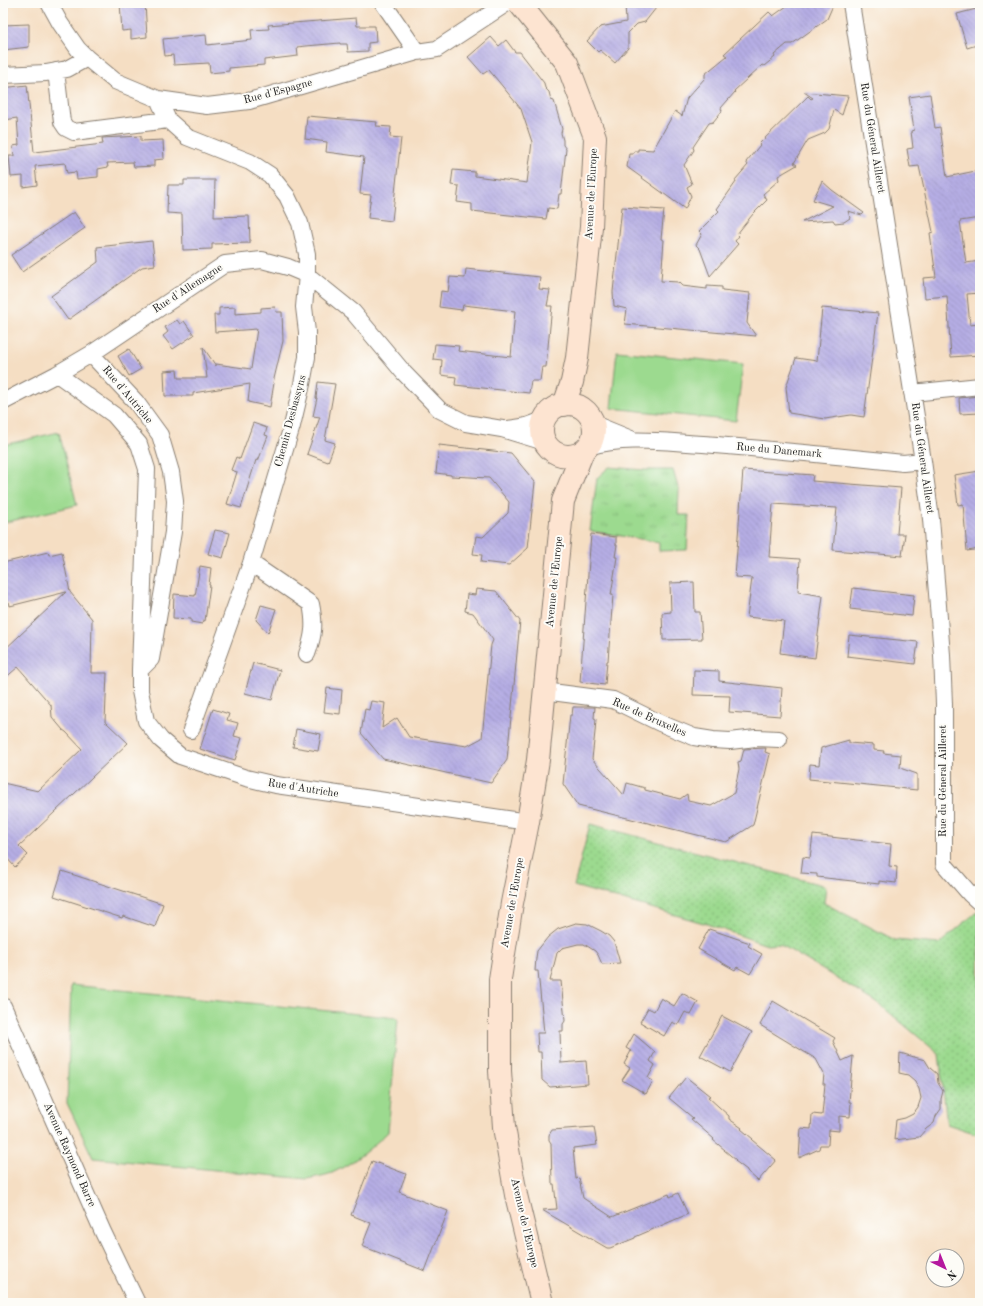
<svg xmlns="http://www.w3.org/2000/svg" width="983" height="1306" viewBox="0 0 983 1306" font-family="'Old Standard TT',serif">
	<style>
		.grass { fill: url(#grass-tufts); stroke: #5c7b56 }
		.garden { fill: url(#garden-dots); stroke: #5c7b56 }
		.pitch { fill: #9cda8f; stroke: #5c7b56 }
		.building { fill: url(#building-back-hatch) }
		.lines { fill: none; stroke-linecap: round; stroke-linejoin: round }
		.street-casing { stroke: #887d70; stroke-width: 18 }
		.secondary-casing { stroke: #887d70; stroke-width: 24 }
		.street { stroke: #fff; stroke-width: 16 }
		.secondary { stroke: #fde4d1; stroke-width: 22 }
		.labels { text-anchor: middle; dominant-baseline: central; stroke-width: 4; stroke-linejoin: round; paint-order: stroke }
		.street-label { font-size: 11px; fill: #1c1c1c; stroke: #fdfcf7 }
	</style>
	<defs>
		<pattern id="grass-tufts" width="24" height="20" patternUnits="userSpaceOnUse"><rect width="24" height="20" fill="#9cda8f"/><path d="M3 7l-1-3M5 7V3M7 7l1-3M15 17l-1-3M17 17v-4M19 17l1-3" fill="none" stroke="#86ba7b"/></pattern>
		<pattern id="garden-dots" width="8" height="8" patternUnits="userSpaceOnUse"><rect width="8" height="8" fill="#9cda8f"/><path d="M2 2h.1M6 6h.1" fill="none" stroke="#86ba7b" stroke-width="1.8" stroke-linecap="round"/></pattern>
		<pattern id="building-back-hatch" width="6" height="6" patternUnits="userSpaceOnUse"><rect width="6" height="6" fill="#b5ade4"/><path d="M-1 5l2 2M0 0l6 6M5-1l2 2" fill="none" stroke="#9b94c3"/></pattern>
	</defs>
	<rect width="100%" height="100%" fill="#fdfcf7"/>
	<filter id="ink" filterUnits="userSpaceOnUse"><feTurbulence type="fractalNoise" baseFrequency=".025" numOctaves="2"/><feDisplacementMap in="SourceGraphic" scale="8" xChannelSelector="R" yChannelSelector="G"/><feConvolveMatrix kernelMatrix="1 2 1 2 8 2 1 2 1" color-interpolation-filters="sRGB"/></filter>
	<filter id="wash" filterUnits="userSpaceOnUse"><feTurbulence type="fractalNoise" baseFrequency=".012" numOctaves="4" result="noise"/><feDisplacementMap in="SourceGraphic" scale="16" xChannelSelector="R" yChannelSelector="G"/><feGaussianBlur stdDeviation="0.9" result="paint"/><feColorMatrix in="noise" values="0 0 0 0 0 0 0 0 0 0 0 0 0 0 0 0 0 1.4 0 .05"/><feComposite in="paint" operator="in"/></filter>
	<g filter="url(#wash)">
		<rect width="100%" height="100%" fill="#f5dec3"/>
		<path class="grass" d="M609 467 645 470H673L679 491 678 515H689L687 550 659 551V542L590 531 597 478Z"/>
		<path class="garden" d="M590 824 826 886 824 903 895 940 939 944 979 910 980 1135 947 1124 939 1054 879 1004 780 944 767 945 707 924 574 886Z"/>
		<path class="pitch" d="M617 351 743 364 736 421 611 408Z
			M59 432 77 505 3 523V445Z
			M71 985 398 1018 388 1132C371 1148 354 1163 332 1173 324 1176 315 1177 307 1179L93 1158 67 1103Z"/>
		<g id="blocks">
			<path class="building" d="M120 3H145L147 37 131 39V30L122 31Z
				M625 3H660L645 22 637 24 628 33V48L615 63 600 50 598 52 587 41 600 27 626 22Z
				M791 3H834L827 19 792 44H787L774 55 775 57 764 66 762 65 734 91 735 92 721 108 722 111 713 122 709 123 693 147 694 150 684 165 692 184 687 187 691 196 685 209 627 167 629 154H633L634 151H638V149L653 150 675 111 682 116 687 98 705 78V74L727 56 724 54 769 12 773 16Z
				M980 8V44L967 48 957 14Z
				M356 18 357 26H375L376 42 368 43V51L348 52 347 44H340V43L306 46 297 47 298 56 264 60V65L229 68V71L210 73 209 63 174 65 173 55 165 56 163 39 206 35 207 45 252 40 251 30 269 29 268 25Z
				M29 24V47L3 50V25Z
				M491 37 499 46 506 40 515 52H520L544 83 545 88 549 92 551 100 554 101 562 129 561 133 563 140V145L566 149 561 194H559L557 209 548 208 546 219 472 211V204L457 202 459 186 451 185 453 170 475 172V176L527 183 532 142 521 109 489 70 483 74 468 57Z
				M27 85 34 152 103 144 102 138 141 136V141L163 140 164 159 154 160V166L134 167 133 162 107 163 108 167 98 169V177L77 179 76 172 67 173 65 163 35 166 37 185 23 187V176L11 177 9 156H14L13 146 19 145 17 118 5 120V114L3 113V88Z
				M804 92 848 96 842 115 834 110 829 129 825 133 808 140 794 163 797 165 778 176 779 180 763 194 767 200 753 214 737 234 739 236 735 241 738 244 710 276 700 249 696 245 702 234 699 231 719 211 717 209 736 182 735 180 748 165 746 162 760 145 759 144 808 96 811 99 813 98Z
				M930 94 935 128 940 127 947 177 980 170V218L960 221 966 263 980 261V293L967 294 970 325 978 324 980 355 951 357 947 296 925 298 923 278 936 277 930 233 933 232 919 166 910 167 907 149 913 148 911 131 914 130 909 97Z
				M307 116 377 122 376 126 391 127 390 137 401 138 392 221 368 218 371 195 360 194 364 157 326 152 327 142 305 139Z
				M184 180H215L214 217 249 216 250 243 212 244V249L183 250 182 214 167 213 168 185H184Z
				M822 181 832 190 864 213 862 215 848 211 850 218 844 222 835 223 833 220 802 222 833 206 813 200Z
				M622 207 664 210 661 239 664 240 661 281 678 282 682 286 707 289V286L722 287V290L750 293 747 323 756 336 625 324 627 309 614 306 613 292Z
				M74 212 85 228 22 272 11 255Z
				M152 241 155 265 142 267 68 320 51 296 98 262 97 247Z
				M466 269 540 277 539 289 550 290 547 306H552L546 367H542L540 381H531L529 393 455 385 456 377 441 375 442 360 433 359 435 344 459 346 458 351 511 357 515 311 463 305 462 310 439 307 441 291 448 292 450 277 465 278Z
				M235 307V314L261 312V308L275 307 276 312H282L283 341 273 383H274L270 407 248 402 250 384 193 393V396H165L164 371 177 370 178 378H207L203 347 216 366V364L251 369 257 329 215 332 214 315H219V308Z
				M822 308 878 313 864 417 851 415 825 419 789 413 786 387 796 358 817 361Z
				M177 320 180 324 184 321 194 335 173 349 163 336 168 332 165 327Z
				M129 349 141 369 129 376 118 356Z
				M318 382 335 384 325 440 335 443 328 462 307 454 320 417 313 416 317 398H316Z
				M980 396V413L960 414 959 398Z
				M253 423 267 428 265 435 268 436 258 461 256 460 241 508 227 504 237 472 231 470 236 457 240 459Z
				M439 445 511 453 535 482 528 548 509 565 481 562 482 555 473 554 476 536 483 537 508 513 509 502 489 478 451 476V475L436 473Z
				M743 470 813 475 812 481 901 488 897 534H905L902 556 833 550 837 508 773 504 769 557 800 559 798 592 823 596 815 658 780 653 784 621 747 617 752 578 735 577Z
				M980 471V549L967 551 963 504 958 505 954 475Z
				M215 530 230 533 223 558 208 554Z
				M591 534 616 537V545H617L615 557H617L611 595H613L608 661H607L605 685 580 682Z
				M48 552 49 555 62 552 70 592 92 619 91 673H107L105 722 107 723 128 743 19 846 28 855 15 867 3 854V783L38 791 82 749 66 732 63 730 52 717 51 705 18 667 3 680V651L66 592 10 606 9 602 3 604V563Z
				M200 566 211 568 209 585H210L205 621 203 620 202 624 191 622V619L173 618 174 594 195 596Z
				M694 582 695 612H700L702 639 663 640 662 613 671 612 670 583Z
				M853 588 914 595 912 616 850 609Z
				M476 589 496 591 520 621 507 760 491 783 383 759 361 733 365 709 369 710 371 701 385 703 382 728 397 718 409 737 467 746 482 738 491 645 493 640 473 613 465 611 467 594 475 595Z
				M261 605 276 609 268 633 256 620Z
				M849 635 918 642 915 664 847 656Z
				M253 663 280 670 272 700 245 693Z
				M694 670 719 671V681L782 688 780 716 729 712 730 696 693 695Z
				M327 688 342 690 340 714 324 712Z
				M573 707H595L594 718 596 719 595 732 592 759 624 795 627 783 645 788V790L680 799 687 794 688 801 711 806 734 793 739 769 738 762 741 761 744 749 766 748 765 752 770 754 753 825 726 842 578 806 563 784 570 715H572Z
				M213 709 229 714 227 720 238 723 234 736 242 738 235 760 200 749Z
				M296 729 321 734 318 751 293 747Z
				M849 740V743L874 745V750L884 751 883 753 901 755 900 768 917 774V790L809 779 810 764 819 765 821 748Z
				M813 835 891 844 889 866 897 867 896 883 879 881V884L817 877V874L801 873 803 857 810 858Z
				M62 871 163 904 155 927 123 916 122 918 54 896Z
				M576 923 587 924 601 931 609 936 614 942 620 963 602 964 598 955 595 951 584 944H578L562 948 557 953 550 981H561L565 1021 563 1024V1031H560L561 1063 586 1061 588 1084 550 1087 542 1080 541 1052H538L537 1033H544L538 971H535L536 958 537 951 548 937 558 929Z
				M709 929 750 943 748 946 762 954 750 974 737 967 735 970 698 949Z
				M682 993 698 1002 691 1015 685 1012 678 1025 672 1022 664 1036 640 1022 648 1008 654 1011 661 998 674 1006Z
				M773 1001 835 1038 833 1041 842 1061 853 1056 849 1102H851L850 1117 839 1116V1131L829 1130 828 1145H820L819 1149 799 1158 801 1128 811 1129 812 1114 822 1115 825 1084H823L824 1074 816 1059 760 1025Z
				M722 1016 752 1032 730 1072 700 1056Z
				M634 1034 655 1052 650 1061 655 1065 648 1078 653 1081 646 1094 622 1080 630 1068 624 1064 631 1051 626 1048Z
				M900 1053 925 1060 930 1068 937 1074 938 1083 943 1091 941 1099V1109L936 1116 934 1123 926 1129 919 1137 894 1140 896 1120 905 1118 913 1114 918 1107 921 1098 919 1089 915 1081 908 1075 899 1073Z
				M686 1077 710 1096 708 1097 729 1116V1119L742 1128 741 1129 753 1139 752 1140 776 1160 758 1181 747 1171V1170L735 1161 736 1160 724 1150H725L713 1140 714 1139 691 1119 693 1118 669 1098Z
				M594 1127 597 1145 573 1148 576 1179 579 1178 583 1198 612 1217 669 1194 670 1197 678 1193 688 1214 635 1237V1238L610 1248H607L542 1210 557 1209 554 1184H552L551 1143 549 1140V1135L552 1130Z
				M372 1161 406 1174 399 1192 448 1211 425 1271 362 1246 371 1223 351 1215Z"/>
		</g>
	</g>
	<g filter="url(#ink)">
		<use href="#blocks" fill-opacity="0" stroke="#887d70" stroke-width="1"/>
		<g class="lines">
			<g class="street-casing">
				<path id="street" d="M49 3 60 23 78 49 87 58 115 81 158 99 207 106 249 101 417 52 437 49 507 3
					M383 3 417 52
					M851 3 923 461 931 519 942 655 944 704V864L970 894 980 903
					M56 71 62 122 66 128 74 132 168 120
					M3 75 46 73 67 69 87 58
					M158 99 168 120 187 137 250 162 270 175 287 196 300 223 307 254V275L304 307 307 332V357L302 384 292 426 251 563 191 730
					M91 354 136 402 160 435 171 472 175 501 173 532 151 659 140 670
					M57 374 114 415 139 444 147 469 140 670V691L146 721 161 740 180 756 246 778 276 785 528 822
					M912 393 980 386
					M3 402 57 374 91 354 225 264 262 260 288 267 307 275 353 312 404 373 440 410 466 423 502 429 538 440 546 444
					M594 424 631 439
					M507 429C522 427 533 426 545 418
					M588 447C626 436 664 442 703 444 769 449 836 456 903 463L923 461
					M251 563 311 604C315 624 314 635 307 654
					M544 691 613 700 660 723 694 737 713 740 730 741 756 738 779 739
					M3 1006 103 1232 137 1303"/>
			</g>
			<g class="secondary-casing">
				<path id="secondary" d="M519 3 567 63 595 137 591 227 577 358 572 382 564 405
					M542 430a26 26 0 1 1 52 0a26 26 0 1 1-52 0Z
					M542 1303 516 1195 504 1127 500 1071V979L512 903 528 822 538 760 563 501 583 451"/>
			</g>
			<use href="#street" class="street"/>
			<use href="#secondary" class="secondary"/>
		</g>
	</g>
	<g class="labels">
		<g class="street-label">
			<text transform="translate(278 92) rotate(-15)">Rue d'Espagne</text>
			<text transform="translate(872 138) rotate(81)">Rue du Géneral Ailleret</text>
			<text transform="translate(592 194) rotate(-87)">Avenue de l'Europe</text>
			<text transform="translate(188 289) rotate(-33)">Rue d'Allemagne</text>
			<text transform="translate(127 395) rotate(50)">Rue d'Autriche</text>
			<text transform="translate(291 421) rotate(-75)">Chemin Desbassyns</text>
			<text transform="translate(779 451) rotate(5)">Rue du Danemark</text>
			<text transform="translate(922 458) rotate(82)">Rue du Géneral Ailleret</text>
			<text transform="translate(555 582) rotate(-84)">Avenue de l'Europe</text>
			<text transform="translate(649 718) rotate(24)">Rue de Bruxelles</text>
			<text transform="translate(943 781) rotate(-90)">Rue du Géneral Ailleret</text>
			<text transform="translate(303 789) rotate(9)">Rue d'Autriche</text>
			<text transform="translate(513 903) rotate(-80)">Avenue de l'Europe</text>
			<text transform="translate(69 1155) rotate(66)">Avenue Raymond Barre</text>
			<text transform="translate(524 1223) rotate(77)">Avenue de l'Europe</text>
		</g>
	</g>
	<rect width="983" height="1306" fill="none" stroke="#fdfcf7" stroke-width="16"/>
	<g transform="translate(945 1268) rotate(137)"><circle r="19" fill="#fdfcf7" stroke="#a3a29f"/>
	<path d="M0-3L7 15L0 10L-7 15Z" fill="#b5179e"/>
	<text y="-6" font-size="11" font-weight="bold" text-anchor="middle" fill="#1c1c1c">N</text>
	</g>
</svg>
